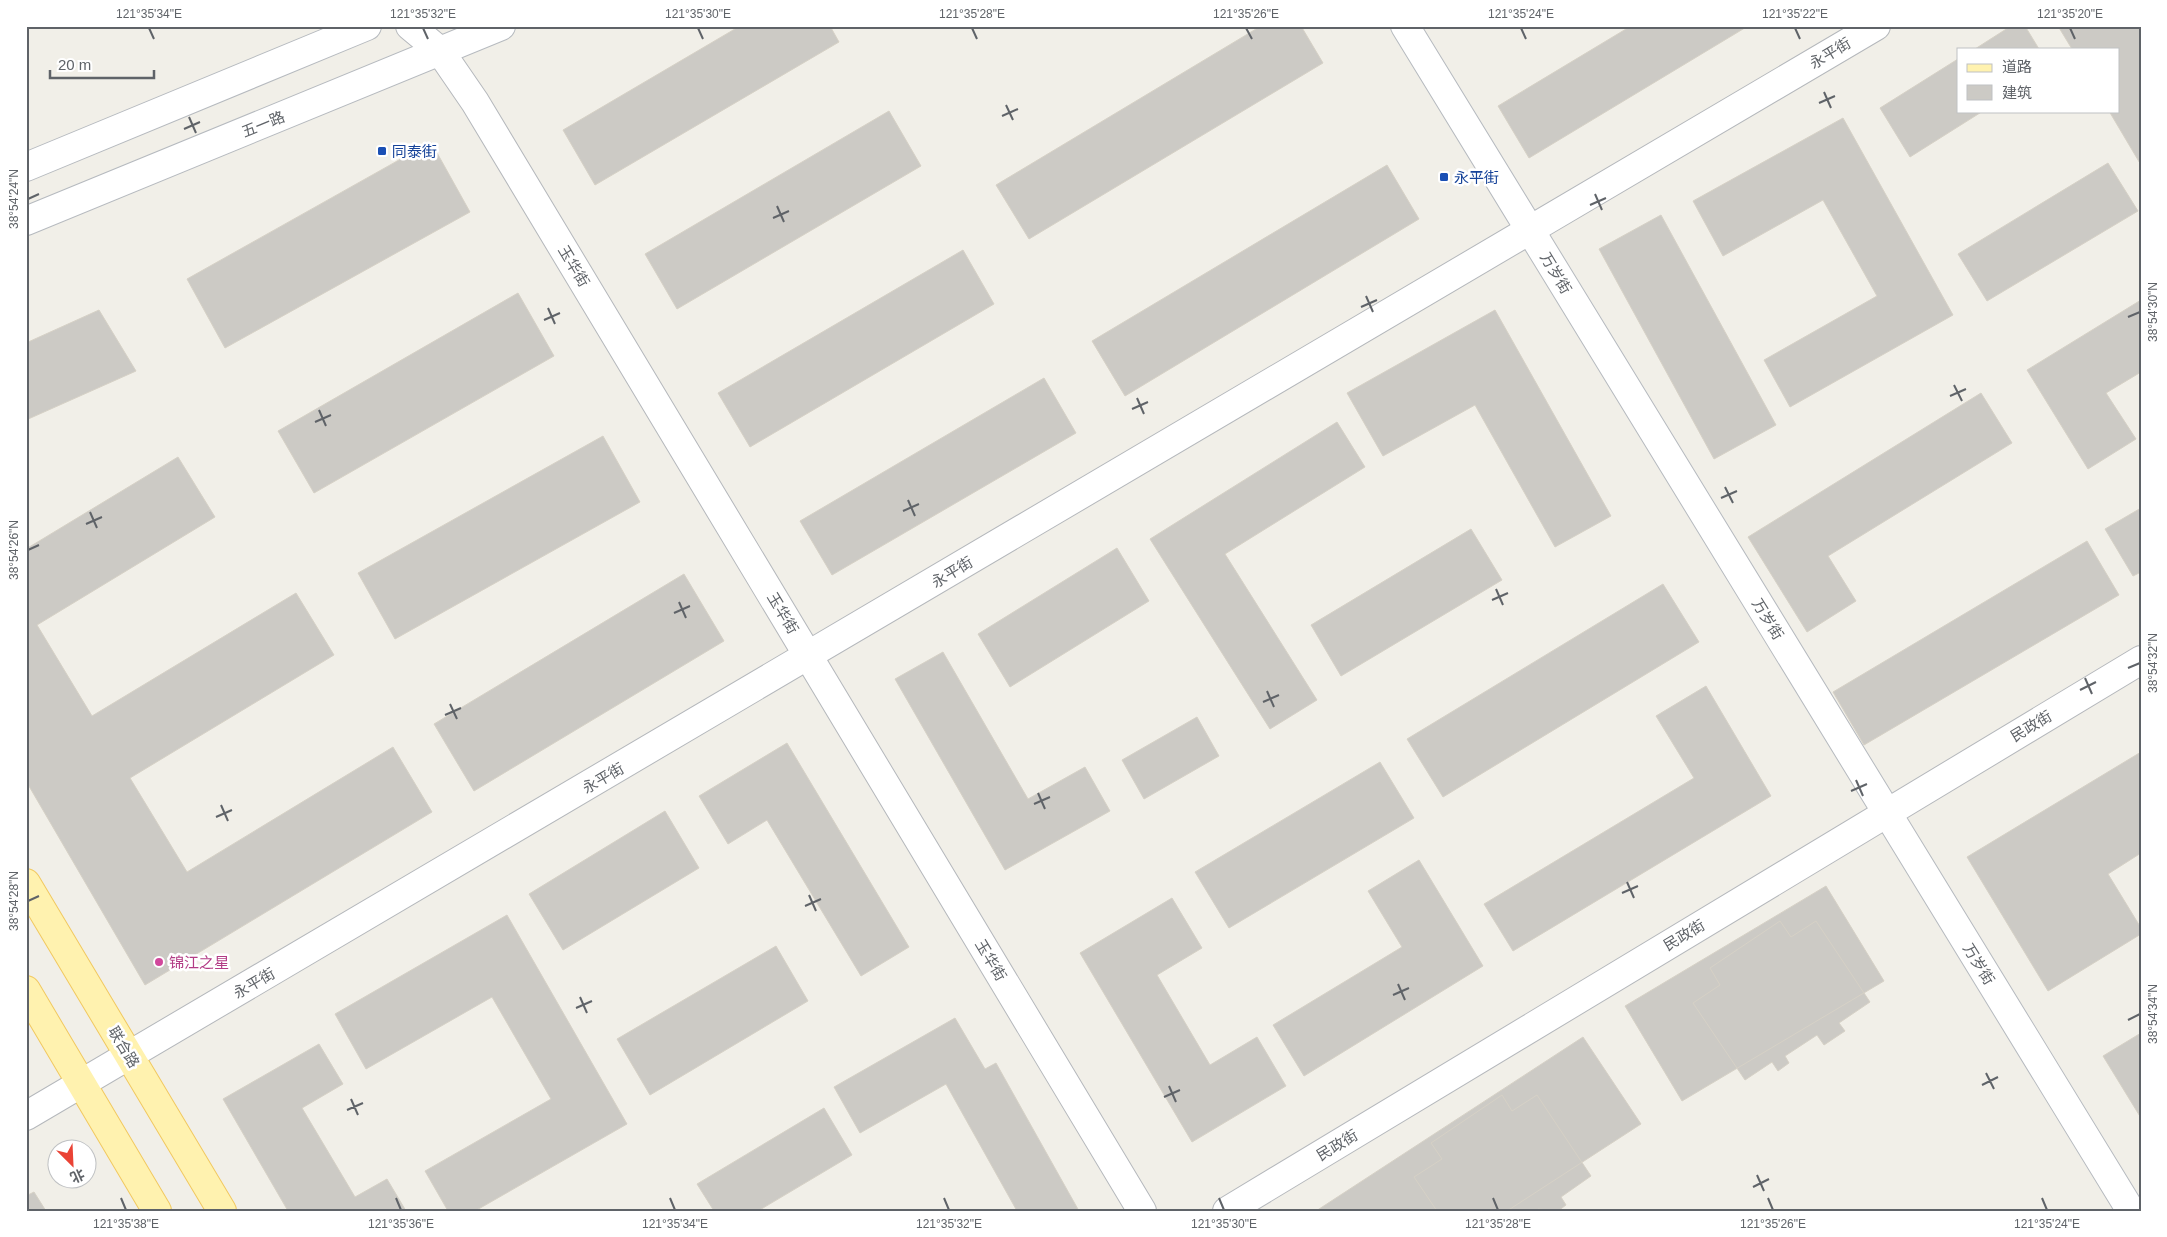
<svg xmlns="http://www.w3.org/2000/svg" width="2167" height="1237" viewBox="0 0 2167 1237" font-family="Helvetica,'Noto Sans SC',sans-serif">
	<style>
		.building { fill: #cccac5; stroke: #d6d1c6 }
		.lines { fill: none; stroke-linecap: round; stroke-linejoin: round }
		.street-casing { stroke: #b5b8bc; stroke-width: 30 }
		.secondary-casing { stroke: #b6babf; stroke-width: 30 }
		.primary-casing { stroke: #f2c960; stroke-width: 30 }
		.street { stroke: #fff; stroke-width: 28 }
		.secondary { stroke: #fff; stroke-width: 28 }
		.primary { stroke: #fff2af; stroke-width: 28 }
		.ticks { fill: none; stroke: #5f6368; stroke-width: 2 }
		.transit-dot { fill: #1a4fb4; stroke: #fff; stroke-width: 2 }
		.hotel-dot { fill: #d1479c; stroke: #fff; stroke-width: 2 }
		.labels { text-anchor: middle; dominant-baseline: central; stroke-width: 5; stroke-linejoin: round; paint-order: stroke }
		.street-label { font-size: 15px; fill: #5f6368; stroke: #fff }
		.transit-label { font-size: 15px; fill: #164399; stroke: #fff; text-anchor: start }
		.hotel-label { font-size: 15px; fill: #b23c85; stroke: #fff; text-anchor: start }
		.neatline { fill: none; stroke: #5f6368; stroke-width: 2 }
		.ticks-label { font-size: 12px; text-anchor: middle; fill: #5f6368 }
	</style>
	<rect width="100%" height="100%" fill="#f1efe8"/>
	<path class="building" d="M740 26H830L839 42 595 185 563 130Z
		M1261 26H1301L1323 63 1029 239 996 185Z
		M1631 26H1748L1529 158 1498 106Z
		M2011 26H2025L2039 49H1975Z
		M2058 26H2141V165L2109 111H2118V49H2072Z
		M1958 59V111H1983L1910 157 1880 108Z
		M889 111 921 166 677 309 645 254Z
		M1843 118 1953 315 1790 407 1764 360 1877 296 1823 200 1723 256 1693 201Z
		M431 142 470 212 225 348 187 279Z
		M2108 163 2138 211 1987 301 1958 254Z
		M1387 165 1419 219 1125 396 1092 341Z
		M1661 215 1776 425 1714 459 1599 249Z
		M963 250 994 304 750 447 718 393Z
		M518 293 554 356 314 493 278 431Z
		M2141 300V372L2106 393 2136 439 2088 469 2027 370Z
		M99 310 136 371 26 420V343Z
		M1495 310 1611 516 1555 547 1475 405 1383 456 1347 393Z
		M1044 378 1076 433 832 575 800 521Z
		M1981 393 2012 443 1828 556 1856 601 1807 632 1748 537Z
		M1337 422 1365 467 1225 554 1317 700 1270 729 1150 539Z
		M603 436 640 502 395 639 358 573Z
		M178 457 215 517 37 625 92 716 296 593 334 655 130 778 187 872 393 747 432 812 145 985 26 781V549Z
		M2141 508V572L2133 576 2105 529Z
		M1471 529 1502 580 1341 676 1311 625Z
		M2087 541 2119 595 1864 745 1833 692Z
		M1117 548 1149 601 1010 687 978 634Z
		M684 574 724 641 474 791 434 724Z
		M1663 584 1699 642 1443 797 1407 739Z
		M943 652 1028 799 1085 767 1110 811 1005 870 895 679Z
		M1706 686 1771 796 1513 951 1484 904 1694 778 1656 716Z
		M1197 717 1219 756 1144 799 1122 760Z
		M787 743 909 947 861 976 767 820 728 844 699 796Z
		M2141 752V853L2108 874 2141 928V934L2048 991 1967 857Z
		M1380 762 1414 818 1229 928 1195 872Z
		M665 811 699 868 563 950 529 894Z
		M1419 860 1483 966 1304 1076 1273 1025 1402 947 1368 891Z
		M1826 886 1884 981 1682 1101 1625 1006Z
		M1172 898 1202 948 1157 975 1210 1065 1257 1037 1286 1086 1192 1142 1080 953Z
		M507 915 627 1124 475 1211H448L425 1171 551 1099 492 997 366 1069 335 1014Z
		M1780 921 1791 937 1816 921 1870 1002 1839 1023 1845 1031 1824 1045 1817 1035 1785 1056 1789 1063 1778 1071 1772 1062 1745 1080 1693 1003 1720 985 1710 968Z
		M776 946 808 1001 650 1095 617 1039Z
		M955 1018 985 1069 996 1063 1079 1211H1017L946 1084 860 1133 834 1087Z
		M2141 1033V1118L2103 1056Z
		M1583 1037 1641 1124 1507 1211H1316Z
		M319 1044 343 1084 302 1108 355 1197 387 1179 406 1211H288L223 1099Z
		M1502 1095 1512 1111 1537 1095 1591 1176 1561 1197 1566 1205 1558 1211 1538 1209 1536 1211H1437L1414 1177 1442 1159 1431 1143Z
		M824 1108 852 1155 758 1211H714L697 1184Z
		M34 1192 46 1211H26V1196Z"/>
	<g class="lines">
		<g class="street-casing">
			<path id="street" d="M410 26 440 51 475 102 1142 1211
				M26 1116 1876 26
				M1227 1211 2141 660"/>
		</g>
		<g class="secondary-casing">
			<path id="secondary" d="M1405 26 2131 1211
				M26 167 367 26
				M26 221 501 26"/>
		</g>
		<g class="primary-casing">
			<path id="primary" d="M26 883 222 1211
				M26 990 157 1211"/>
		</g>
		<use href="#street" class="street"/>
		<use href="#secondary" class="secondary"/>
		<use href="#primary" class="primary"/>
	</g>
	<path class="ticks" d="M149 28 154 39M423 28 428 39M698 28 703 39M972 28 977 39M1246 28 1252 39M1521 28 1526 39M1795 28 1800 39M2070 28 2075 39M1824 92 1831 108M1819 103 1835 96M1006 105 1013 120M1002 116 1018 109M189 117 196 133M184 129 200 122M1595 194 1602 210M28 199 39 194M1590 205 1606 198M777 206 784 222M773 218 789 211M1366 296 1373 312M1361 307 1377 300M548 308 555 324M2128 317 2140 312M544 320 560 313M1954 385 1962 401M1950 396 1966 389M1137 398 1144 414M1132 409 1148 402M319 410 326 426M315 422 331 415M1725 487 1733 503M1721 498 1737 491M908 500 915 516M903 511 919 504M90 512 97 528M86 524 102 517M28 550 39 545M1496 589 1503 605M1492 600 1508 593M679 602 686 618M674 613 690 606M2128 668 2140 663M2085 678 2092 694M2080 690 2096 682M1267 691 1274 707M1263 702 1279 695M450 704 457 719M445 715 461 708M1856 780 1863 796M1851 791 1867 784M1038 793 1045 809M1034 804 1050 797M221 805 228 821M216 817 232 810M1627 882 1634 898M1622 893 1638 886M809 895 816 911M28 901 39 896M805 906 821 899M1398 984 1405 1000M1393 995 1409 988M580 997 587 1013M576 1008 592 1001M2128 1020 2140 1014M1986 1073 1994 1089M1982 1085 1998 1077M1169 1086 1176 1102M1164 1097 1180 1090M351 1099 358 1115M347 1110 363 1103M1757 1175 1764 1191M1753 1187 1769 1179M121 1198 126 1210M396 1198 401 1210M670 1198 675 1210M944 1198 949 1210M1219 1198 1224 1210M1493 1198 1498 1210M1768 1198 1773 1210M2042 1198 2047 1210"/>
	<g class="transit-dot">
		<rect x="377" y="146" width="10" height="10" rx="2.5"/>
		<rect x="1439" y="172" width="10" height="10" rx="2.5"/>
	</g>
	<circle class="hotel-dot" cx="159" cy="962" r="5"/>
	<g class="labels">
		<g class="street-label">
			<text transform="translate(1830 53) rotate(-31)">永平街</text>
			<text transform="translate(263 124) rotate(-22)">五一路</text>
			<text transform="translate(574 266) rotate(59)">玉华街</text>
			<text transform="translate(1556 273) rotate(59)">万岁街</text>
			<text transform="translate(952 572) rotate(-31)">永平街</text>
			<text transform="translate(783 613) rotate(59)">玉华街</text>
			<text transform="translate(1768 619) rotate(58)">万岁街</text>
			<text transform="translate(2031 726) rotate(-31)">民政街</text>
			<text transform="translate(603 778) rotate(-30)">永平街</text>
			<text transform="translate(1684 935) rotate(-31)">民政街</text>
			<text transform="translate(991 960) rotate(59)">玉华街</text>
			<text transform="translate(1979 964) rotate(58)">万岁街</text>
			<text transform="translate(254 983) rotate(-30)">永平街</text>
			<text transform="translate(124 1047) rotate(59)">联合路</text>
			<text transform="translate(1337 1145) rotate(-31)">民政街</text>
		</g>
		<g class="transit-label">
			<text x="392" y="151">同泰街</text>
			<text x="1454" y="177">永平街</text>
		</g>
		<g class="hotel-label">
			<text x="169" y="962">锦江之星</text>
		</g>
	</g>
	<rect width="2167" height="1237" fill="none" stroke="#ffffff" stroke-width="55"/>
	<rect x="1957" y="48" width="162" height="65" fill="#ffffff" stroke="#bfc1c3"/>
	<rect x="1967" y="64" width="25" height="8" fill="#fff2af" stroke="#bfc1c3"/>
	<text x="2002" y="72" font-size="15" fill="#5f6368">道路</text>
	<rect x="1967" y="85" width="25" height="15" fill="#cccac5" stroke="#bfc1c3"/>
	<text x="2002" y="98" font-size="15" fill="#5f6368">建筑</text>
	<g transform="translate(72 1164) rotate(156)"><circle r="24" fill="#ffffff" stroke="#bfc1c3"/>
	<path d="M0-4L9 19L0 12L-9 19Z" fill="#ea4335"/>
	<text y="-8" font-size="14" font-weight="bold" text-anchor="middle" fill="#5f6368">北</text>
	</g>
	<path d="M50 70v8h104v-8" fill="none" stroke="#5f6368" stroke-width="2.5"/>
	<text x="58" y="70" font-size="15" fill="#5f6368" stroke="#ffffff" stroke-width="4" paint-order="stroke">20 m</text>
	<rect x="28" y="28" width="2112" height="1182" class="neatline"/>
	<g class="ticks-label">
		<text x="149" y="18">121°35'34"E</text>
		<text x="423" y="18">121°35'32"E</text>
		<text x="698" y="18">121°35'30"E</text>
		<text x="972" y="18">121°35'28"E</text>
		<text x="1246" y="18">121°35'26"E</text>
		<text x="1521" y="18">121°35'24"E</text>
		<text x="1795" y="18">121°35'22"E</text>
		<text x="2070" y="18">121°35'20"E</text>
		<text transform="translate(14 199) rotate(-90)" y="4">38°54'24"N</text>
		<text transform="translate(2153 312) rotate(-90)" y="4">38°54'30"N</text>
		<text transform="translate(14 550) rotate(-90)" y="4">38°54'26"N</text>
		<text transform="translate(2153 663) rotate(-90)" y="4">38°54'32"N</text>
		<text transform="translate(14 901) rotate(-90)" y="4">38°54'28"N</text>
		<text transform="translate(2153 1014) rotate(-90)" y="4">38°54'34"N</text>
		<text x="126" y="1228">121°35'38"E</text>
		<text x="401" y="1228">121°35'36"E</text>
		<text x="675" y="1228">121°35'34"E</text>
		<text x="949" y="1228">121°35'32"E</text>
		<text x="1224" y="1228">121°35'30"E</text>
		<text x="1498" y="1228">121°35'28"E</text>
		<text x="1773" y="1228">121°35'26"E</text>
		<text x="2047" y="1228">121°35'24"E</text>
	</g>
</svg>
